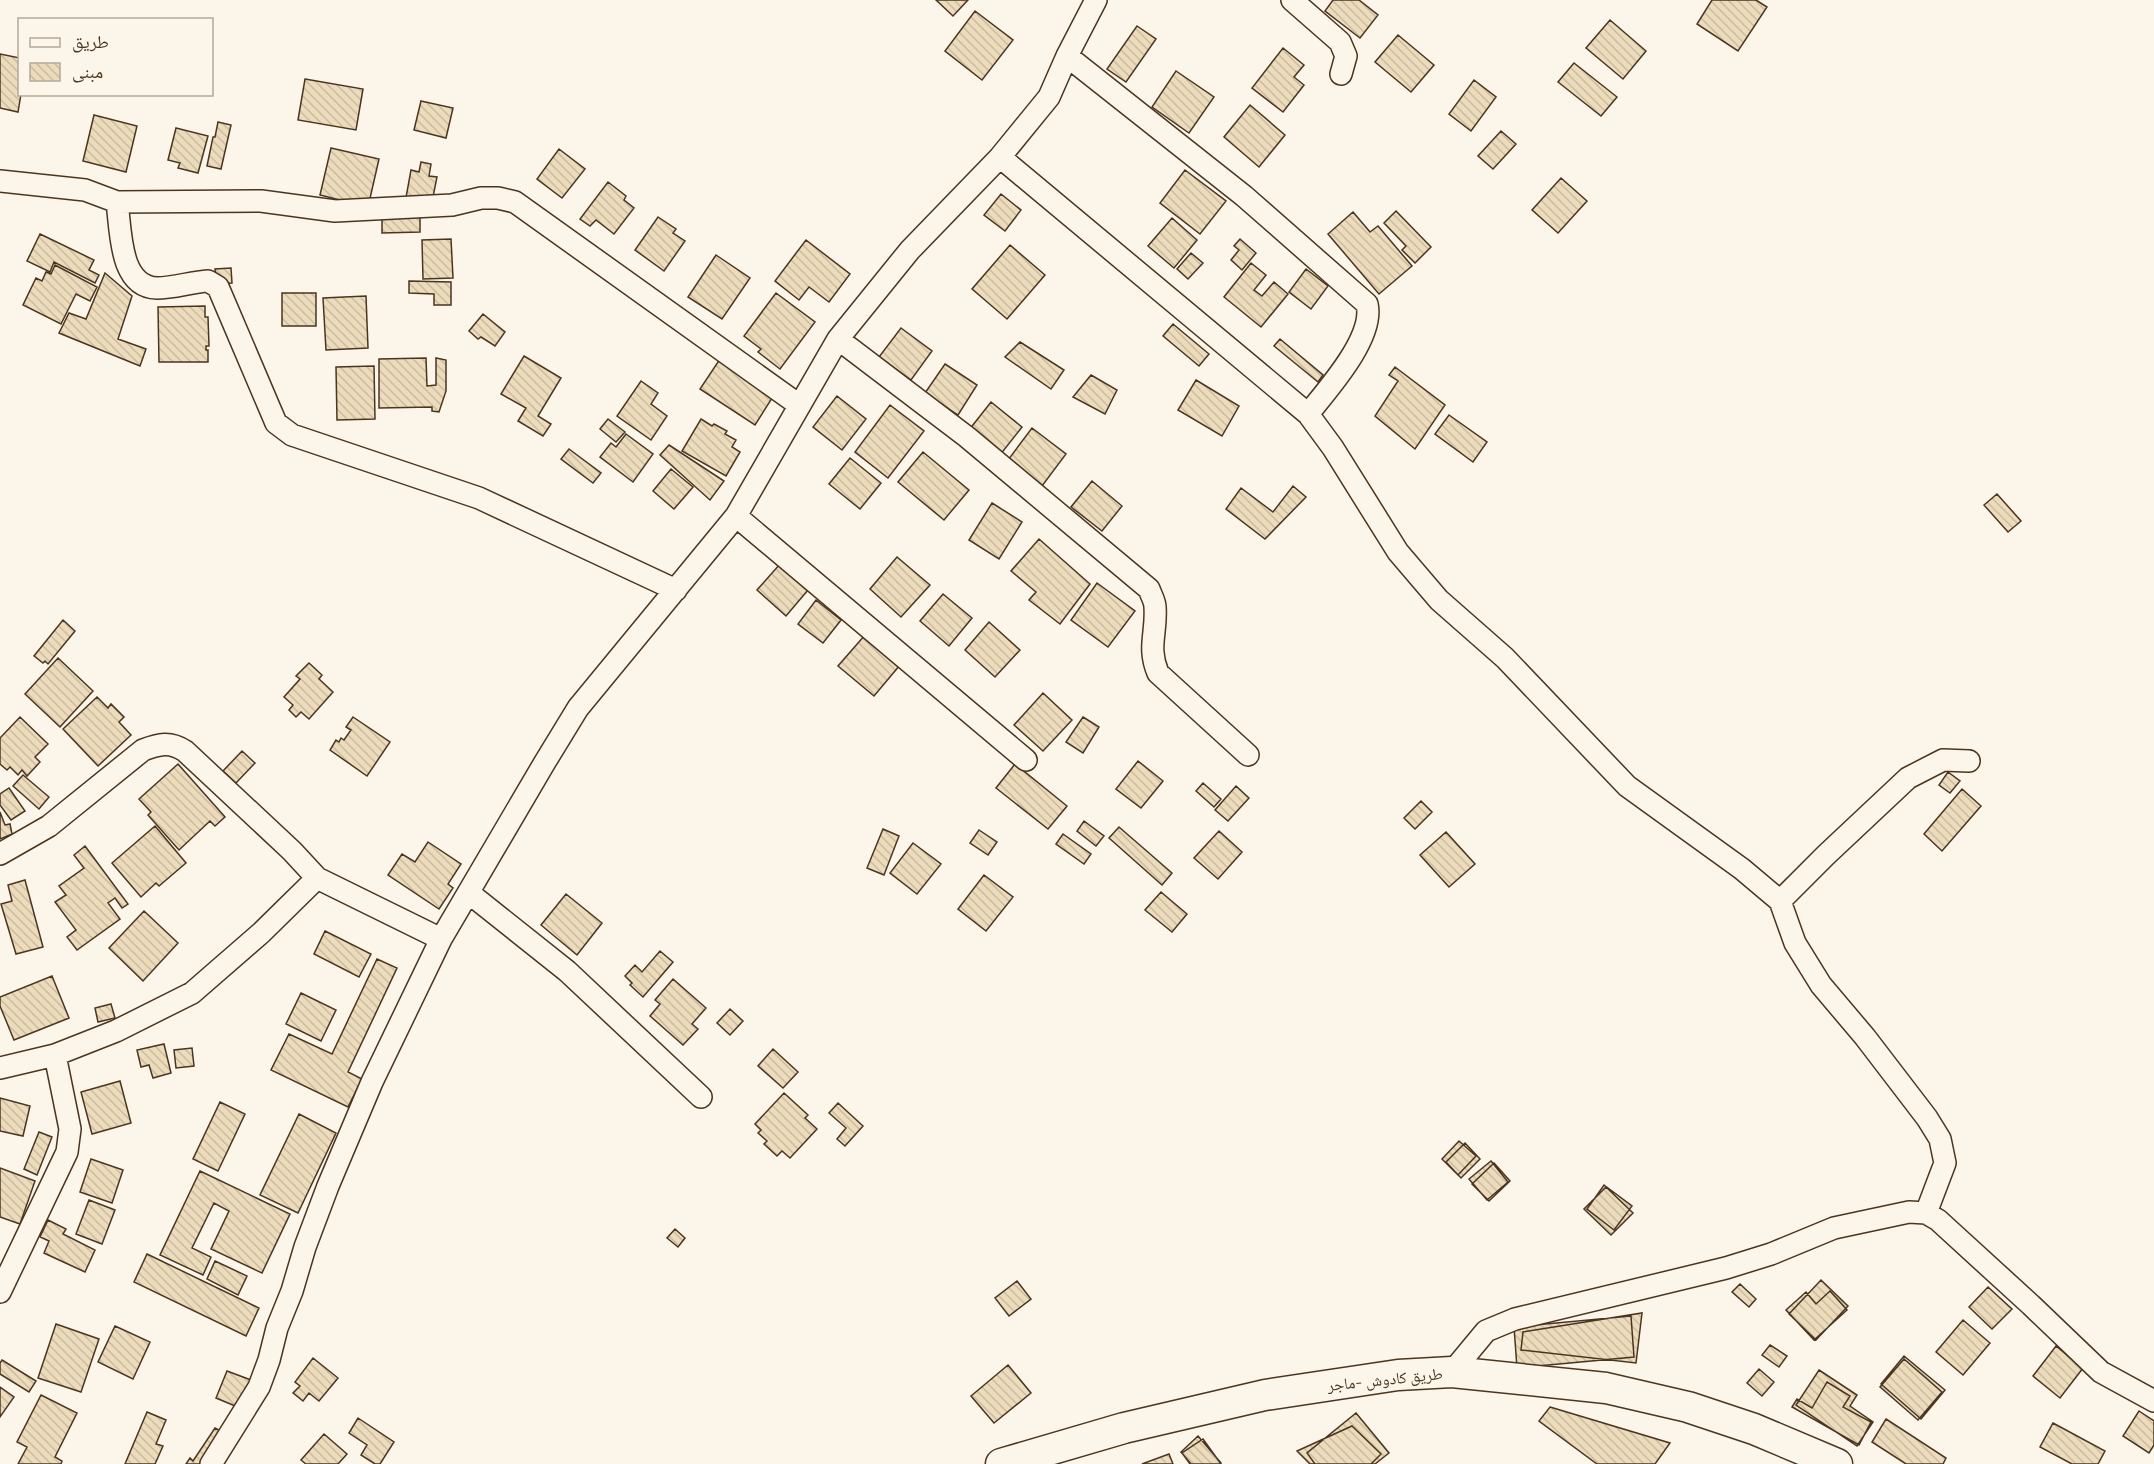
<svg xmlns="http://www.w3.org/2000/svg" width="2154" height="1464" viewBox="0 0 2154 1464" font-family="'Titillium Web','Noto Naskh Arabic',sans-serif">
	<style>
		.building { fill: url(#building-back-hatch); stroke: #4a3520; stroke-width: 1.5 }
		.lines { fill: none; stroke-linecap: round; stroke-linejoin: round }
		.minor-casing { stroke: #4a3520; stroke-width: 24 }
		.highway-casing { stroke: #4a3520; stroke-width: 33 }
		.minor { stroke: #fbf6e9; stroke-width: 21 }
		.highway { stroke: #fbf6e9; stroke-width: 30 }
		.labels { text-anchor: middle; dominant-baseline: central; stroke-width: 4.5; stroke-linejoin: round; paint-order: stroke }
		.street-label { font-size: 16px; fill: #4a3520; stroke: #fbf6e9 }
	</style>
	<defs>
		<pattern id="building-back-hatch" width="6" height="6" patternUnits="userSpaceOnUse" patternTransform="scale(1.5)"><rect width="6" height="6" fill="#ecdcbc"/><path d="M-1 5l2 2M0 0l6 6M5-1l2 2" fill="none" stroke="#ccbda1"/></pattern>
	</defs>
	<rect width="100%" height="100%" fill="#fbf6e9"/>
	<path class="building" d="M936 0H968L953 16Z
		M1333 0H1359L1378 15 1360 38 1325 11Z
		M1712 0H1756L1767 7 1738 51 1697 24Z
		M975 11 1013 40 982 80 945 51Z
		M1610 20 1646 51 1623 79 1586 48Z
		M1137 26 1156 39 1126 82 1107 69Z
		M1398 35 1434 65 1411 92 1375 62Z
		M1283 48 1304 65 1294 77 1304 85 1283 112 1252 88Z
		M0 54 20 58V94H21L18 112 0 108Z
		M1574 63 1617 97 1601 116 1558 82Z
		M1176 71 1214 97 1189 133 1152 107Z
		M305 79 363 89 356 130 298 120Z
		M1474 80 1496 97 1471 131 1449 114Z
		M421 101 453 108 446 138 414 130Z
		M1250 105 1285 135 1259 167 1224 137Z
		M94 115 137 126 126 172 83 161Z
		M218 122 231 125 221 169 207 166 213 137H215Z
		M176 128 208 136 198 173 178 168 180 163 168 160Z
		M1501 131 1516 144 1493 169 1478 156Z
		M331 148 379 159 368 207 320 195Z
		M559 149 585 169 562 198 537 179Z
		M421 162 431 164 429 176 437 177 432 202 405 203 411 170 419 172Z
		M1185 170 1226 201 1200 234 1160 203Z
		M1561 178 1587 201 1558 233 1532 210Z
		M608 182 626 196 624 200 634 208 614 234 596 220 590 226 580 219Z
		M1001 194 1021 210 1005 231 984 215Z
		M1396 211 1431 247 1415 263 1402 250 1406 246 1384 223Z
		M382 212H420V232L382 233Z
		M1353 212 1370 232 1378 226 1412 266 1379 294 1328 234Z
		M658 217 676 229 673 233 685 241 664 271 635 250Z
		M1172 218 1197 240 1174 268 1148 246Z
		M40 234 94 260 89 270 99 275 95 283 54 262 50 272 27 261Z
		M451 239 453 278 423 279 422 240Z
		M1240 239 1256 253 1242 270 1231 260 1239 250 1234 246Z
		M806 240 850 274 829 302 809 287 799 300 775 281Z
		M1010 245 1045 275 1007 319 972 289Z
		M1191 253 1203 263 1188 279 1177 269Z
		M716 255 750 278 722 319 688 297Z
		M1251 263 1266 275 1254 290 1262 296 1274 282 1288 294 1261 327 1224 297Z
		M55 265 97 287 90 301 76 294 61 324 23 305 36 278 42 281 46 272 51 274Z
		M231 268 232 283 217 284 215 269Z
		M1306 269 1328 286 1311 309 1289 292Z
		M105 273 132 296 118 339 146 349 140 366 59 333 69 313 86 319Z
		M409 281 451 282V305H434V294L409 293Z
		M282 293H316V326H282Z
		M776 293 815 322 780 369 758 352 761 349 744 336Z
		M366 296 368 348 326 350 323 298Z
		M205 306V317H208L209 346H206V350H208V362H159L158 307Z
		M483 314 505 332 495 346 481 337 478 339 469 331Z
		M1173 324 1209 354 1199 366 1163 336Z
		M901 328 932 351 911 380 879 357Z
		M1280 339 1323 375 1318 382 1274 346Z
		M1020 342 1064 370 1051 389 1005 357Z
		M524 356 561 378 538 416 551 424 543 436 518 421 526 408 501 394Z
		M426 358 427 386 436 385V358L446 360V391L439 412 432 411V407L379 408V359Z
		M720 359 774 395 755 425 700 389Z
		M945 364 977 385 958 415 925 393Z
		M374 366 375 419 337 420 336 367Z
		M1395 367 1445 405 1415 449 1375 416 1398 381 1389 375Z
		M1091 375 1117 390 1105 414 1073 397Z
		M1196 380 1239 406 1222 436 1178 410Z
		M641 381 658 393 651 404 667 416 651 440 617 416Z
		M837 396 866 419 842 450 813 427Z
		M991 402 1022 427 1000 455 969 430Z
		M890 405 924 431 888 478 855 452Z
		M1449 415 1487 442 1473 462 1435 434Z
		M608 419 625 432 616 442 600 429Z
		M701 419 712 426 714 424 727 431 725 434 736 440 732 447 740 452 726 476 682 451Z
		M1032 428 1066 454 1042 486 1008 460Z
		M626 434 653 454 633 482 600 457 611 443 616 447Z
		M669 445 724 481 710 500 660 455Z
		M569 449 601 473 593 483 561 459Z
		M923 452 969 490 944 520 898 482Z
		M850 458 881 483 860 509 829 484Z
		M671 469 693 487 674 509 653 491Z
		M1092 481 1122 506 1102 531 1071 507Z
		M1293 486 1306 497 1265 539 1226 509 1241 488 1273 512Z
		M1997 494 2021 521 2008 532 1984 505Z
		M992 503 1022 522 999 559 969 540Z
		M1039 539 1090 584 1060 624 1029 600 1036 592 1011 571Z
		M897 557 930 585 901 617 870 589Z
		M780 564 808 590 786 616 757 590Z
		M1097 583 1135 611 1108 647 1071 620Z
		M943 594 972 618 949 646 920 621Z
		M816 600 841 620 823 643 798 624Z
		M63 620 75 631 48 664 45 661 43 663 34 656Z
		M989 622 1020 650 995 677 965 650Z
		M865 635 900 665 874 696 838 666Z
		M58 658 93 691 60 727 25 694Z
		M309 663 322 675 319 679 333 692 309 719 301 712 296 717 289 710 293 705 284 697 300 679 296 676Z
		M1043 693 1072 720 1043 751 1014 725Z
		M97 697 108 708 111 704 124 717 119 722 131 735 98 766 63 729Z
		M20 717 48 744 35 757 40 762 27 776 22 770 18 775 10 767 7 770 0 764V738Z
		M353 717 390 742 367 776 330 750 336 740 339 742 341 738 344 740 351 730 346 727Z
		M1083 717 1099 727 1083 753 1066 742Z
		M242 751 255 763 236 783 223 771Z
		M1138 761 1163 781 1141 808 1116 789Z
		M178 764 225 817 215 826 210 821 179 850 148 815 151 812 139 799Z
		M1015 764 1067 806 1048 829 996 788Z
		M1948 772 1960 781 1950 793 1939 785Z
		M23 775 49 797 39 809 13 786Z
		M1203 783 1221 799 1214 807 1196 791Z
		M1236 786 1249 798 1228 821 1215 810Z
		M9 788 25 811 11 820 0 805V794Z
		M1962 789 1981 806 1942 851 1924 834Z
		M1421 801 1432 812 1415 829 1404 818Z
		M0 812 5 825 10 824 12 834 0 839Z
		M1084 821 1104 836 1096 846 1077 831Z
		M155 826 186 863 159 886 156 883 141 897 112 863Z
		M1119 827 1172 873 1162 885 1109 838Z
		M883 829 899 836 884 875 867 868Z
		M979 830 997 842 988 855 970 843Z
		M1219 831 1242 852 1218 879 1194 858Z
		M1446 832 1475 864 1449 887 1420 855Z
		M1063 834 1091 854 1084 864 1056 844Z
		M428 842 461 864 448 884 453 888 439 909 388 875 402 854 415 862Z
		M913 843 941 864 917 894 890 873Z
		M85 846 128 904 122 908 115 898 108 903 120 919 77 950 67 937 76 930 55 902 66 895 59 886 84 868 74 855Z
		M984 875 1013 897 986 931 958 909Z
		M25 880 43 947 16 954 1 904 12 901 8 885Z
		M1161 892 1187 914 1172 932 1145 910Z
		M566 894 602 923 577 955 541 925Z
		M144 911 178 943 143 981 109 948Z
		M325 931 371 954 359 977 314 954Z
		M660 951 673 962 643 997 630 985 632 983 625 976 635 965 642 972Z
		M377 959 397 968 348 1072 362 1079 348 1107 271 1070 289 1034 332 1054Z
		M52 976 69 1018 14 1040 0 1006V997Z
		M673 979 706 1008 692 1024 698 1029 683 1045 650 1016 660 1004 655 1000Z
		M301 993 336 1010 321 1041 286 1024Z
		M111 1004 115 1018 98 1022 95 1008Z
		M730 1009 743 1021 730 1035 717 1023Z
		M164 1044 171 1073 153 1078 149 1065 141 1067 137 1050Z
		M192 1048 194 1066 176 1068 174 1050Z
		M773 1049 798 1072 783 1088 758 1066Z
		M120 1081 131 1123 92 1134 81 1092Z
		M784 1093 808 1115 805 1118 817 1129 790 1158 782 1151 777 1156 764 1144 767 1141 758 1133 761 1130 755 1124Z
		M0 1098 30 1106 23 1136 0 1131Z
		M220 1102 245 1114 218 1171 193 1159Z
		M838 1103 863 1126 845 1146 837 1139 846 1128 829 1113Z
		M299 1114 336 1133 298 1213 260 1195Z
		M39 1132 52 1137 37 1175 24 1169Z
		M1459 1141 1476 1156 1458 1175 1442 1159Z
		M1465 1143 1480 1159 1461 1178 1446 1162Z
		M91 1159 123 1170 112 1203 80 1192Z
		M1491 1161 1508 1182 1487 1200 1469 1179Z
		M1494 1163 1510 1181 1489 1201 1472 1184Z
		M0 1168 35 1181 20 1224 0 1217Z
		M200 1171 290 1214 262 1273 211 1249 229 1211 214 1203 192 1248 211 1257 203 1275 160 1255Z
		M1604 1185 1632 1206 1614 1230 1587 1209Z
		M1606 1187 1633 1213 1611 1235 1584 1209Z
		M89 1200 115 1210 102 1244 76 1234Z
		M48 1220 66 1229 63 1234 95 1250 85 1272 44 1253 49 1241 40 1237Z
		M675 1229 685 1238 678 1247 667 1238Z
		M147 1254 259 1308 246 1336 134 1282Z
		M215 1261 247 1276 238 1295 207 1279Z
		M1821 1280 1848 1306 1816 1340 1789 1314Z
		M1017 1281 1031 1299 1009 1316 995 1298Z
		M1740 1284 1756 1299 1749 1307 1732 1292Z
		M1988 1287 2012 1309 1992 1329 1969 1307Z
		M1830 1291 1847 1310 1814 1340 1786 1310 1806 1292 1816 1304Z
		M1642 1313 1636 1363 1521 1350 1523 1332Z
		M1631 1316 1634 1357 1517 1368 1514 1327Z
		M1963 1320 1990 1343 1963 1375 1936 1352Z
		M56 1324 99 1339 81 1392 38 1378Z
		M115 1326 150 1342 133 1379 98 1362Z
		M1770 1345 1787 1356 1779 1367 1762 1355Z
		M2056 1346 2083 1368 2060 1398 2033 1376Z
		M1904 1356 1945 1390 1921 1419 1881 1384Z
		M313 1358 338 1378 319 1401 309 1393 303 1401 293 1393 300 1386 295 1382Z
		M1904 1359 1942 1392 1918 1420 1880 1387Z
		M2 1360 36 1381 29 1392 0 1374V1363Z
		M1008 1365 1031 1393 994 1423 971 1396Z
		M1759 1369 1774 1382 1762 1396 1747 1383Z
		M1819 1370 1857 1395 1850 1406 1873 1422 1857 1446 1796 1405Z
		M227 1371 251 1380 240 1408 216 1398Z
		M1827 1382 1850 1396 1843 1407 1871 1422 1859 1445 1792 1407 1797 1399 1812 1408Z
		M0 1387 14 1397 0 1417Z
		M41 1395 77 1413 55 1457 62 1461 61 1464H18L27 1447 17 1442Z
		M1550 1407 1670 1443 1655 1464H1597L1539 1421Z
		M2139 1411 2154 1421V1445L2149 1453 2123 1436Z
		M147 1412 166 1420 156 1444 163 1446 155 1464H125Z
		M1356 1413 1389 1453 1375 1464H1315L1307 1453Z
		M358 1418 394 1442 380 1464H375L361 1455 367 1445 349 1433Z
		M1886 1419 1946 1458 1943 1464H1906L1872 1442Z
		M2053 1423 2105 1451 2098 1464H2072L2040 1447Z
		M1352 1426 1381 1454 1371 1464H1310L1297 1451Z
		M215 1428 226 1434 206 1464H186L190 1458 193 1461Z
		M324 1434 347 1454 338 1464H306L301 1460Z
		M1198 1436 1221 1463 1220 1464H1191L1181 1452Z
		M1203 1439 1221 1464H1190L1182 1453Z
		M1169 1454 1173 1464H1142Z"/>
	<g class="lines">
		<g class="minor-casing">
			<path id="minor" d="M1292 0 1340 42 1346 56 1341 74
				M1067 56 1244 196 1367 304C1375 337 1328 389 1308 414
				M1000 157 1308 414 1333 448 1398 552 1439 600 1505 658 1627 786 1742 869 1780 901
				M0 181 85 190 117 202 261 201 335 211 452 205 481 198H498L515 202 799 405
				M117 202C121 230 119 287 157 288 174 288 191 282 208 281L218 287 270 409 276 423 292 435 479 498 676 590
				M838 339 967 437 1149 589C1151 595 1155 601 1155 607 1157 633 1147 647 1158 673L1248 755
				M736 516 1026 760
				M0 854 49 826 143 750C159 744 170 741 185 751L292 851 317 878 441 939
				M469 893 567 971 701 1097
				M0 1068 55 1055 116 1031 192 993 261 933 317 878
				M1926 1213 1945 1163 1940 1139 1927 1118 1865 1037 1821 985 1795 943 1780 901 1826 855 1908 778 1943 760 1969 761
				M0 1292 67 1152 70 1129 55 1055
				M1452 1372 1486 1331 1515 1319 1726 1268 1771 1254 1834 1228 1909 1212 1926 1213 1938 1220 2031 1305 2101 1372 2154 1401
				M211 1464 259 1387 269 1360 277 1328 292 1291 305 1247 328 1186 372 1082 441 939 545 762 578 708 736 516 838 339 910 250 1000 157 1049 97 1067 56 1096 0"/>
		</g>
		<g class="highway-casing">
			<path id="highway" d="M1001 1464 1124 1428 1265 1395 1398 1375 1452 1372 1606 1388 1688 1407 1754 1429 1837 1464"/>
		</g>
		<use href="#minor" class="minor"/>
		<use href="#highway" class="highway"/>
	</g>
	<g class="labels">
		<g class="street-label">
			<text transform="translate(1385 1379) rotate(-6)">طريق كادوش -ماجر</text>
		</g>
	</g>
	<rect x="18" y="18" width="195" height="78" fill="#fbf6e9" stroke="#b4a999" stroke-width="1.5"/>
	<rect x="30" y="38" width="30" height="9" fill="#fbf6e9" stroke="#b4a999" stroke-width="1.5"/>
	<text x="72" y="48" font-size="18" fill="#4a3520">طريق</text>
	<rect x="30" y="63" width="30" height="18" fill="url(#building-back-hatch)" stroke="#b4a999" stroke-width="1.5"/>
	<text x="72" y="78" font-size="18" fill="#4a3520">مبنى</text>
</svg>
